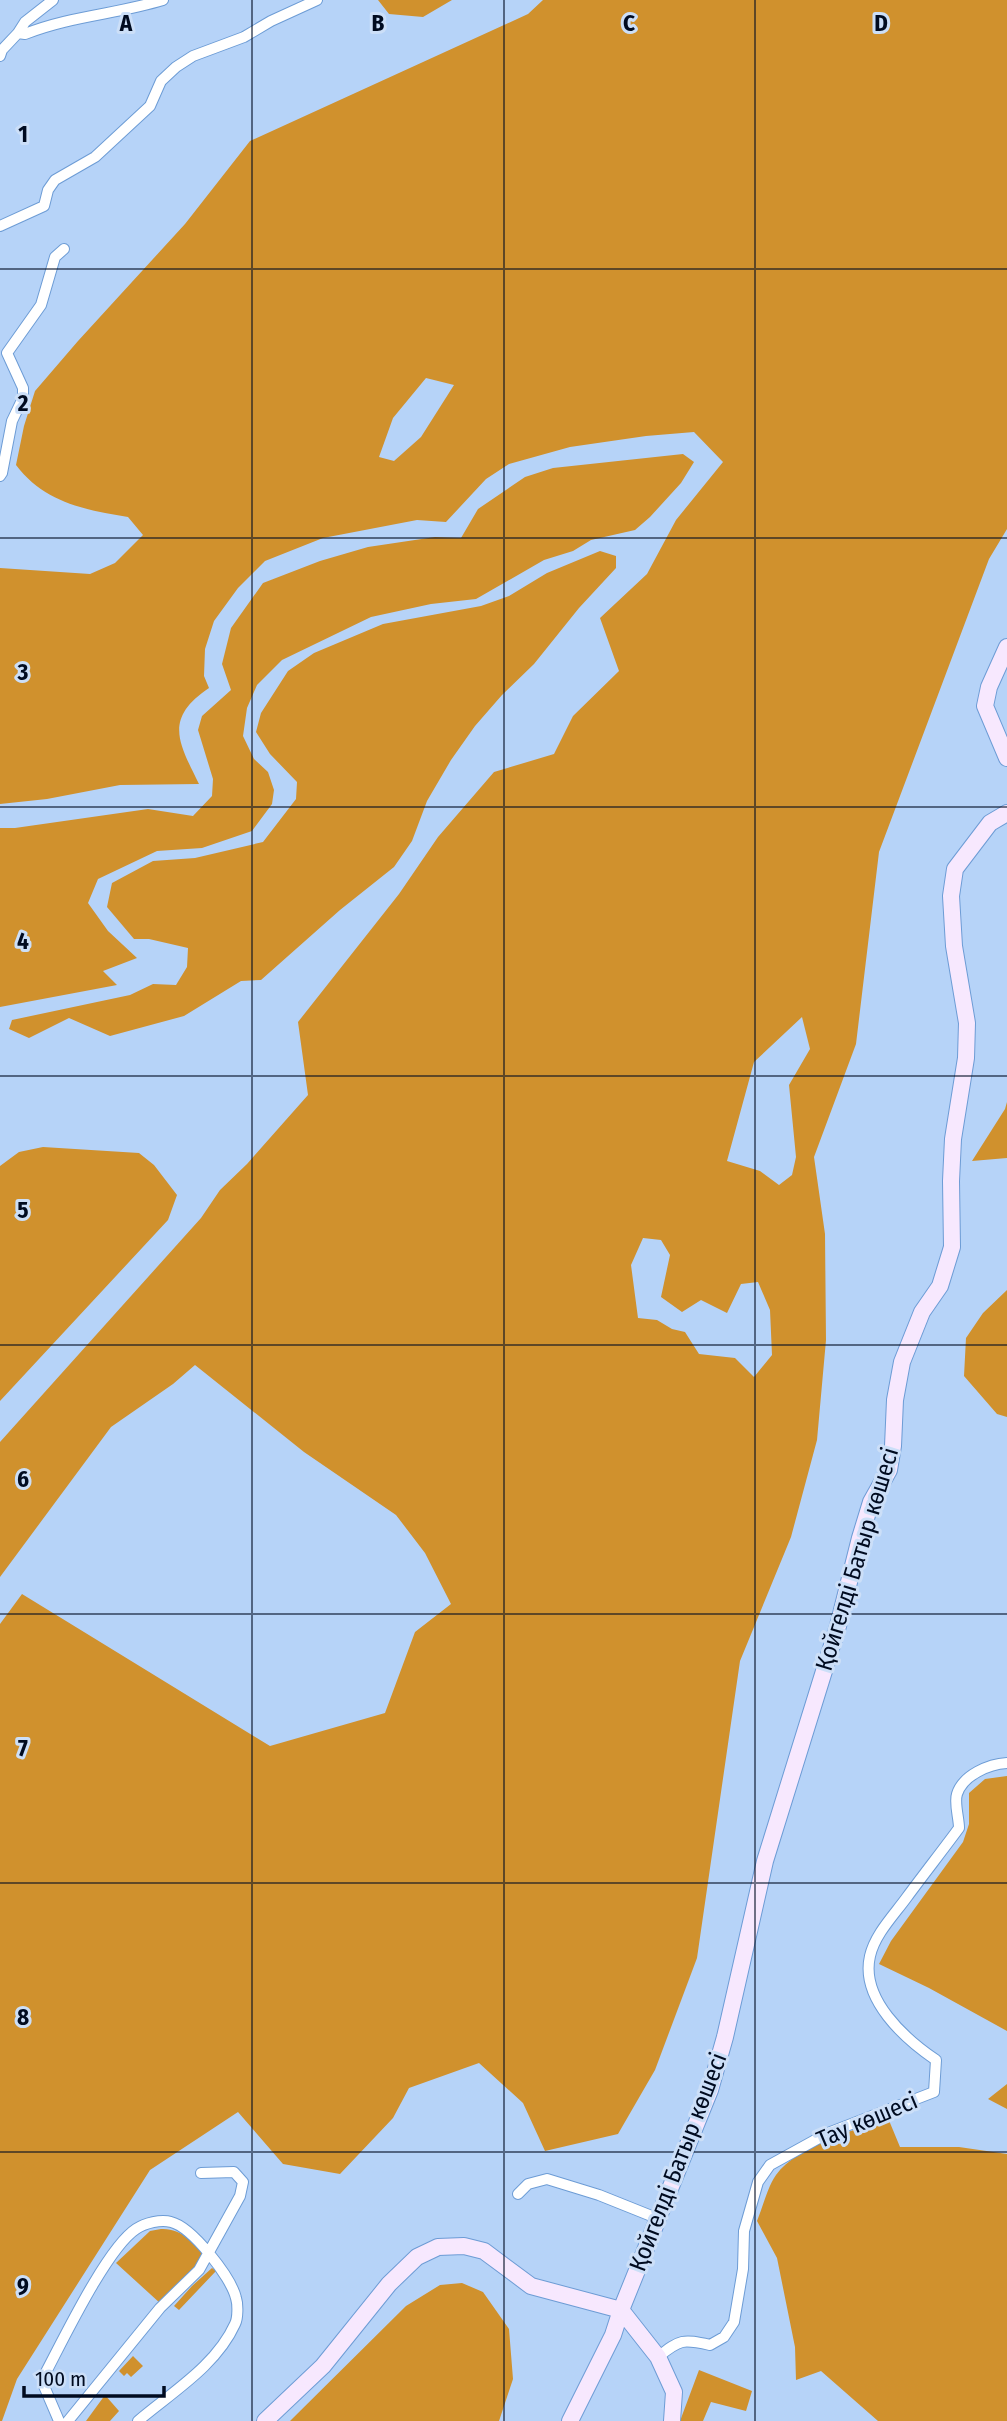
<svg xmlns="http://www.w3.org/2000/svg" width="1007" height="2421" viewBox="0 0 1007 2421" font-family="'Fira Sans Condensed',sans-serif">
	<style>
		.green { fill: #d0912d; fill-rule: evenodd }
		.lines { fill: none; stroke-linecap: round; stroke-linejoin: round }
		.street-casing { stroke: #6d9cd5; stroke-width: 12 }
		.secondary-casing { stroke: #6d9cd5; stroke-width: 18 }
		.street { stroke: #fff; stroke-width: 10 }
		.secondary { stroke: #f7e8fe; stroke-width: 16 }
		.grid { fill: none; stroke: #000b20; stroke-width: 2; stroke-opacity: 0.55 }
		.labels { text-anchor: middle; dominant-baseline: central; stroke-width: 6; stroke-linejoin: round; paint-order: stroke }
		.street-label { font-size: 24px; fill: #000b20; stroke: #ccdff8 }
		.grid-label { font-size: 23px; text-anchor: middle; font-weight: bold; fill: #000b20; stroke: #ccdff8; stroke-width: 6; stroke-linejoin: round; paint-order: stroke }
	</style>
	<rect width="100%" height="100%" fill="#b6d3f8"/>
	<path class="green" d="M378 0H452L423 17 389 14Z
		M543 0H1007V529L989 559 879 852 856 1044 814 1157 825 1234 826 1340 817 1440 791 1537 740 1661 697 1958 655 2070 618 2134 545 2151 523 2103 479 2063 409 2088 393 2118 340 2174 283 2164 238 2112 150 2170 17 2379 2 2421H0V1624L22 1594 270 1746 385 1713 415 1632 451 1604 425 1553 396 1515 304 1452 195 1365 173 1384 111 1427 0 1577V1442L201 1218 220 1190 247 1164 308 1095 298 1022 399 894 438 837 494 772 554 754 573 716 619 671 600 618 647 574 676 520 723 462 694 432 646 436 570 447 509 464 486 479 446 522 417 520 323 538 265 561 238 588 214 621 205 649 204 676 209 688C163 719 179 743 199 784L120 785 47 799 0 804V568L90 574 115 563 143 535 128 517C84 510 44 502 16 465L24 426 35 391 78 341 185 224 250 141 528 14ZM426 378 454 385 421 437 394 461 379 457 393 418ZM802 1017 810 1049 789 1085 796 1157 792 1175 779 1185 760 1171 727 1161 754 1062ZM643 1238 661 1240 670 1255 661 1297 682 1312 701 1300 727 1313 741 1284 758 1282 770 1310 772 1355 754 1377 735 1358 699 1354 685 1332 672 1329 657 1320 638 1318 631 1265Z
		M683 454 694 462 681 483 650 517 635 530 591 540 573 551 544 560 476 599 431 604 371 617 282 660 257 685 247 708 243 736 254 759 268 772 274 790 272 804 252 831 202 848 157 851 98 879 88 903 108 931 137 958 103 971 117 985 0 1007V828H15L148 809 193 816 212 796 213 779 198 730 202 716 231 690 222 664 231 628 263 583 320 561 368 547 435 537 461 538 478 509 525 477 553 468Z
		M600 551 616 556V568L579 608 534 664 502 695 475 726 451 760 427 801 412 841 394 867 340 910 261 980 241 981 184 1016 110 1036 69 1018 29 1038 9 1029 12 1020 130 995 153 984 176 985 187 967 188 948 149 939H134L107 907 112 883 153 861 195 858 263 842 296 799 297 782 270 754 256 732 261 713 288 671 314 653 383 624 481 606 509 596 547 573Z
		M1007 1102V1158L972 1161 1005 1109Z
		M43 1147 139 1153 154 1165 177 1195 168 1220 0 1401V1166L19 1152Z
		M1007 1290V1417L997 1414 964 1376 966 1338 983 1313Z
		M1007 1776V2031L929 1988 879 1964 891 1941 963 1842 969 1824V1793L985 1779Z
		M1007 2084V2109L988 2099Z
		M888 2118 900 2147H959L1007 2154V2421H878L821 2371 796 2380 795 2347 777 2258 757 2221C763 2207 767 2188 776 2175 798 2145 853 2131 888 2118Z
		M161 2229C182 2228 193 2243 206 2257L161 2304 116 2263 150 2231Z
		M212 2268 216 2271 179 2310 174 2306 192 2286Z
		M462 2283 483 2292 509 2329 513 2379 499 2421H290L406 2306 440 2285Z
		M133 2356 143 2366 131 2377 127 2373 124 2376 119 2371Z
		M699 2370 752 2391 746 2411 711 2402 703 2421H680Z
		M105 2395 119 2411 110 2421H86Z"/>
	<g class="lines">
		<g class="street-casing">
			<path id="street" d="M53 0 25 22 18 33 25 34C70 16 117 14 163 0
				M0 56 2 50 18 33
				M0 226 44 206 48 190 55 180 95 157 150 106 161 81 176 67 193 56 244 37 271 21 317 0
				M0 476 2 473 12 421 23 398V388L7 353 41 305 55 257 64 249
				M518 2194 528 2184 547 2179 599 2195 659 2219
				M658 2357C680 2339 683 2339 710 2345L724 2337 734 2322 743 2269 744 2231 758 2182 770 2165 828 2133 934 2092 936 2060C905 2039 860 1999 870 1956 875 1934 894 1915 907 1897 924 1874 942 1851 959 1828 959 1818 954 1803 957 1794 963 1775 989 1764 1007 1763
				M59 2421 44 2386 45 2374C63 2340 107 2248 136 2229 145 2223 161 2219 171 2222 192 2227 231 2277 236 2298 238 2304 238 2318 235 2324 216 2366 172 2392 138 2421
				M68 2421 160 2308 199 2270 240 2196 243 2182 234 2172 201 2173"/>
		</g>
		<g class="secondary-casing">
			<path id="secondary" d="M1007 647 989 687 985 706 1007 758
				M621 2310 658 2357 674 2392 672 2421
				M265 2421 323 2366 389 2284 417 2257 438 2247 464 2246 484 2251 531 2286 621 2310
				M570 2421 613 2335 621 2310 710 2090 725 2037 765 1861 838 1626 860 1538 871 1502 889 1470 893 1446 895 1400 902 1362 922 1312 940 1286 952 1247 951 1181 953 1139 966 1058 967 1023 954 946 951 896 955 869 990 823 1007 813"/>
		</g>
		<use href="#street" class="street"/>
		<use href="#secondary" class="secondary"/>
	</g>
	<path class="grid" d="M252 0V2421M504 0V2421M755 0V2421M0 269H1007M0 538H1007M0 807H1007M0 1076H1007M0 1345H1007M0 1614H1007M0 1883H1007M0 2152H1007"/>
	<g class="labels">
		<g class="street-label">
			<text transform="translate(857 1559) rotate(-73)">Қойгелді Батыр көшесі</text>
			<text transform="translate(867 2120) rotate(-23)">Тау көшесі</text>
			<text transform="translate(678 2162) rotate(-69)">Қойгелді Батыр көшесі</text>
		</g>
	</g>
	<g class="grid-label">
		<text x="126" y="31">A</text>
		<text x="378" y="31">B</text>
		<text x="629" y="31">C</text>
		<text x="881" y="31">D</text>
		<text x="23" y="142">1</text>
		<text x="23" y="411">2</text>
		<text x="23" y="680">3</text>
		<text x="23" y="949">4</text>
		<text x="23" y="1218">5</text>
		<text x="23" y="1487">6</text>
		<text x="23" y="1756">7</text>
		<text x="23" y="2025">8</text>
		<text x="23" y="2294">9</text>
	</g>
	<path d="M24 2386v10h140v-10" fill="none" stroke="#000b20" stroke-width="3.5"/>
	<text x="35" y="2386" font-size="21" fill="#000b20" stroke="#ccdff8" stroke-width="5" paint-order="stroke">100 m</text>
</svg>
